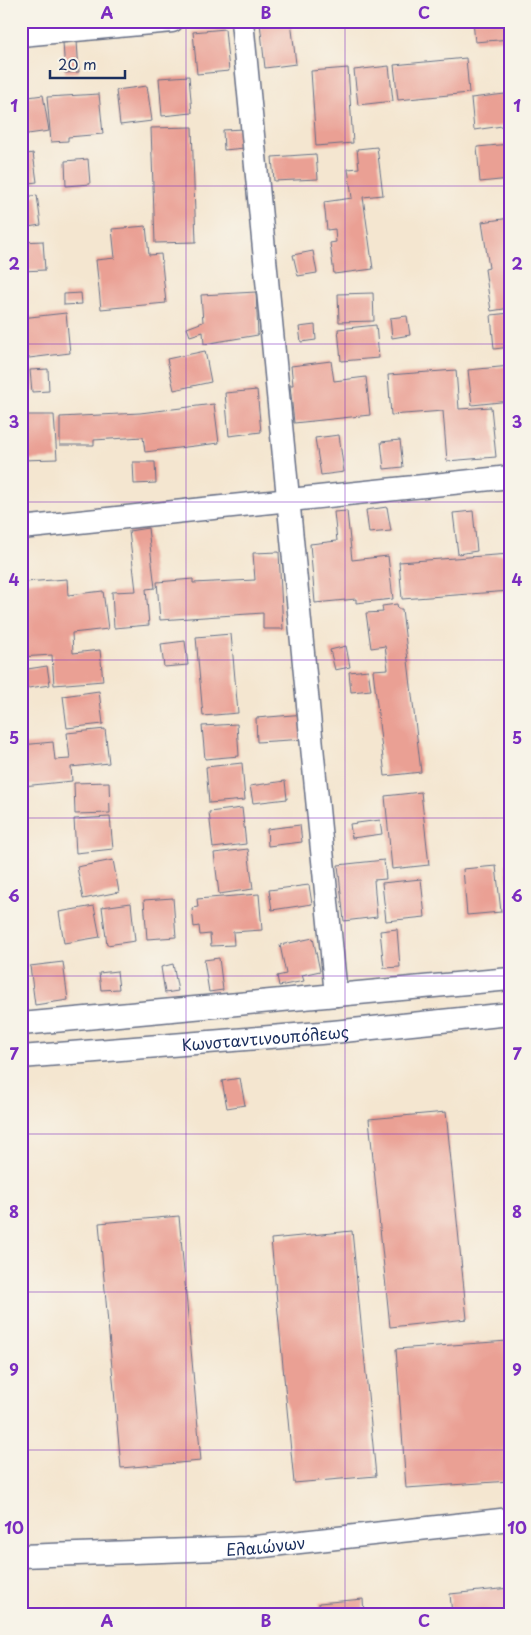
<svg xmlns="http://www.w3.org/2000/svg" width="531" height="1635" viewBox="0 0 531 1635" font-family="'Playpen Sans',sans-serif">
	<style>
		.building { fill: #eaa094 }
		.lines { fill: none; stroke-linecap: round; stroke-linejoin: round }
		.street-casing { stroke: #676f86; stroke-width: 25 }
		.street { stroke: #fff; stroke-width: 22 }
		.grid { fill: none; stroke: #7b2cbf; stroke-width: 1; stroke-opacity: 0.55 }
		.labels { text-anchor: middle; dominant-baseline: central; stroke-width: 4; stroke-linejoin: round; paint-order: stroke }
		.street-label { font-size: 16px; fill: #1b2f5e; stroke: #f7f3e8 }
		.neatline { fill: none; stroke: #7b2cbf; stroke-width: 2 }
		.grid-label { font-size: 16px; text-anchor: middle; font-weight: bold; fill: #7b2cbf }
	</style>
	<rect width="100%" height="100%" fill="#f7f3e8"/>
	<filter id="ink" filterUnits="userSpaceOnUse"><feTurbulence type="fractalNoise" baseFrequency=".02" numOctaves="2"/><feDisplacementMap in="SourceGraphic" scale="10" xChannelSelector="R" yChannelSelector="G"/><feConvolveMatrix kernelMatrix="1 2 1 2 8 2 1 2 1" color-interpolation-filters="sRGB"/></filter>
	<filter id="wash" filterUnits="userSpaceOnUse"><feTurbulence type="fractalNoise" baseFrequency=".0096" numOctaves="4" result="noise"/><feDisplacementMap in="SourceGraphic" scale="20" xChannelSelector="R" yChannelSelector="G"/><feGaussianBlur stdDeviation="1.12" result="paint"/><feColorMatrix in="noise" values="0 0 0 0 0 0 0 0 0 0 0 0 0 0 0 0 0 1.4 0 .05"/><feComposite in="paint" operator="in"/></filter>
	<g filter="url(#wash)">
		<rect width="100%" height="100%" fill="#f4e6d0"/>
		<g id="blocks">
			<path class="building" d="M276 21H291L296 64 265 68 260 23Z
				M473 21H510V39L475 42Z
				M225 29 229 71 197 74 193 32Z
				M77 41 79 72 65 73 63 42Z
				M466 58 469 93 398 100 394 65Z
				M389 66 393 101 358 105 354 70Z
				M21 67H23L26 95 21 96Z
				M348 68 353 143 316 146 311 71Z
				M189 76 192 113 162 116 159 78Z
				M147 86 152 121 120 125 116 90Z
				M99 94 103 134 68 137V141L51 142 47 97Z
				M505 94 509 125 474 130 471 98Z
				M43 95 49 131 21 135V98Z
				M192 127 196 242 155 243 151 128Z
				M244 129 245 148 224 150 223 130Z
				M510 144V179L480 182 477 147Z
				M377 147 383 195 363 197 373 269 334 274 330 243 336 242 335 229 327 230 324 202 352 198 348 169 359 168 357 149Z
				M33 153 37 182 21 184V155Z
				M316 154 318 179 274 181 272 157Z
				M88 159 90 184 66 186 65 161Z
				M37 195 41 225 21 228V198Z
				M510 218V308L491 311 485 269 489 268 482 222Z
				M146 226 149 255 161 254 166 303 101 309 96 260 115 258 112 229Z
				M43 241 45 270 21 271V242Z
				M313 251 317 273 298 276 293 255Z
				M256 292 258 335 204 344 203 332 190 336 187 328 203 322 201 295Z
				M81 293 82 304 64 305V294Z
				M373 293 374 321 339 322 338 294Z
				M66 313 70 353 21 359V318Z
				M510 313V347L494 349 491 315Z
				M407 316 410 335 392 338 390 318Z
				M315 325 316 340 301 342 299 327Z
				M376 325 379 358 341 361 338 329Z
				M205 351 211 382 174 390 167 359Z
				M331 361 334 381 366 377 370 415 294 423 290 385H293L291 366Z
				M510 366V401L472 405 468 370Z
				M48 369 49 391 32 392 30 370Z
				M456 370 459 409 491 407 496 457 447 461 443 411 391 415 388 375Z
				M257 390 261 432 229 436 225 393Z
				M214 404 219 443 145 452 143 437 94 440V445H60V417L140 413Z
				M21 415H54L57 459 21 460Z
				M339 435 344 472 321 475 315 438Z
				M400 440 403 467 384 469 381 442Z
				M133 462H155L156 483 134 484Z
				M387 507 391 531 369 533 366 510Z
				M347 511 352 560 388 556 393 599 356 603V599L315 603 310 544 337 541 334 512Z
				M473 511 477 551 458 554 453 513Z
				M148 528 155 588 146 589 149 625 114 628 112 592 136 591 129 531Z
				M279 552 283 629H263V613L160 620 157 582 193 579V583L255 580 253 553Z
				M510 554V591L402 599 399 562Z
				M67 579 68 595 103 591 108 629 72 633 73 653 100 650 103 681 54 685 52 655 21 657V602L27 601 25 582Z
				M397 604 398 609H402L421 772 385 776 373 670 388 669 385 646 371 648 366 613 383 612 382 606Z
				M231 634 238 713 203 716 196 637Z
				M185 641 188 665 164 667 161 644Z
				M346 646 350 667 335 670 330 650Z
				M47 666 50 685 21 689V670Z
				M368 670 371 690 351 692 349 672Z
				M99 691 103 724 67 728 63 696Z
				M305 714 307 739 257 742 256 718Z
				M237 724 239 756 205 759 202 726Z
				M105 729 109 763 71 767 72 781 23 786 21 745 53 742 55 760 70 759 67 733Z
				M242 763 245 800 209 803 206 767Z
				M285 781 287 799 253 803 250 786Z
				M109 782 110 813 75 814 74 783Z
				M421 792 429 865 392 869 385 796Z
				M242 808 246 844 213 848 209 812Z
				M110 817 113 849 76 853 74 819Z
				M380 820 382 834 352 838 350 824Z
				M300 825 302 842 268 846 267 829Z
				M248 849 253 889 219 894 214 853Z
				M113 860 119 892 83 899 77 867Z
				M384 860 386 879 374 880 377 917 344 921 338 865Z
				M506 865H510V889H509Z
				M496 866 501 912 467 915 463 869Z
				M421 879 425 917 386 921 382 883Z
				M309 885 312 904 272 910 269 890Z
				M259 894 262 930 233 932 234 945 211 946 210 934 200 935 199 926 194 927 192 908 198 907 197 899Z
				M173 898 176 937 147 939 144 900Z
				M131 903 135 941 107 945 102 907Z
				M94 906 100 937 64 943 59 912Z
				M397 929 400 967 384 968 380 931Z
				M313 938 320 971 302 975 304 981 279 986 277 976 286 974 280 945Z
				M219 958 223 990 209 992 204 960Z
				M63 962 68 1000 35 1005 30 966Z
				M173 964 178 991 165 993 161 967Z
				M117 971 119 989 101 990 99 973Z
				M240 1078 245 1105 227 1108 222 1081Z
				M446 1112 467 1319 390 1327 369 1119Z
				M179 1216 201 1461 121 1468 99 1223Z
				M352 1231 376 1476 294 1483 271 1239Z
				M508 1341 510 1360V1481L406 1488 396 1349Z
				M510 1588V1614H452L450 1594Z
				M363 1599 364 1614H320L319 1603Z"/>
		</g>
	</g>
	<g filter="url(#ink)">
		<use href="#blocks" fill-opacity="0" stroke="#676f86" stroke-width="1"/>
		<g class="lines">
			<g class="street-casing">
				<g id="street">
					<path d="M242 21 336 995"/>
					<path d="M21 35 172 21"/>
					<path d="M21 528 510 477"/>
					<path d="M21 1024 510 979"/>
					<path id="s1" d="M21 1057 333 1032 510 1014"/>
					<path id="s2" d="M21 1556 246 1548 510 1519"/>
				</g>
			</g>
			<use href="#street" class="street"/>
		</g>
	</g>
	<path class="grid" d="M186 21V1614M345 21V1614M21 186H510M21 344H510M21 502H510M21 660H510M21 818H510M21 976H510M21 1134H510M21 1292H510M21 1450H510"/>
	<g class="labels">
		<g class="street-label">
			<text stroke="none"><textPath href="#s1" startOffset="245">Κωνσταντινουπόλεως</textPath></text>
			<text stroke="none"><textPath href="#s2" startOffset="245">Ελαιώνων</textPath></text>
		</g>
	</g>
	<rect width="531" height="1635" fill="none" stroke="#f7f3e8" stroke-width="55"/>
	<path d="M50 70v8h75v-8" fill="none" stroke="#1b2f5e" stroke-width="2.5"/>
	<text x="58" y="70" font-size="15" fill="#1b2f5e" stroke="#f7f3e8" stroke-width="4" paint-order="stroke">20 m</text>
	<rect x="28" y="28" width="476" height="1580" class="neatline"/>
	<g class="grid-label">
		<text x="107" y="19">A</text>
		<text x="266" y="19">B</text>
		<text x="424" y="19">C</text>
		<text x="14" y="112">1</text>
		<text x="517" y="112">1</text>
		<text x="14" y="270">2</text>
		<text x="517" y="270">2</text>
		<text x="14" y="428">3</text>
		<text x="517" y="428">3</text>
		<text x="14" y="586">4</text>
		<text x="517" y="586">4</text>
		<text x="14" y="744">5</text>
		<text x="517" y="744">5</text>
		<text x="14" y="902">6</text>
		<text x="517" y="902">6</text>
		<text x="14" y="1060">7</text>
		<text x="517" y="1060">7</text>
		<text x="14" y="1218">8</text>
		<text x="517" y="1218">8</text>
		<text x="14" y="1376">9</text>
		<text x="517" y="1376">9</text>
		<text x="14" y="1534">10</text>
		<text x="517" y="1534">10</text>
		<text x="107" y="1627">A</text>
		<text x="266" y="1627">B</text>
		<text x="424" y="1627">C</text>
	</g>
</svg>
